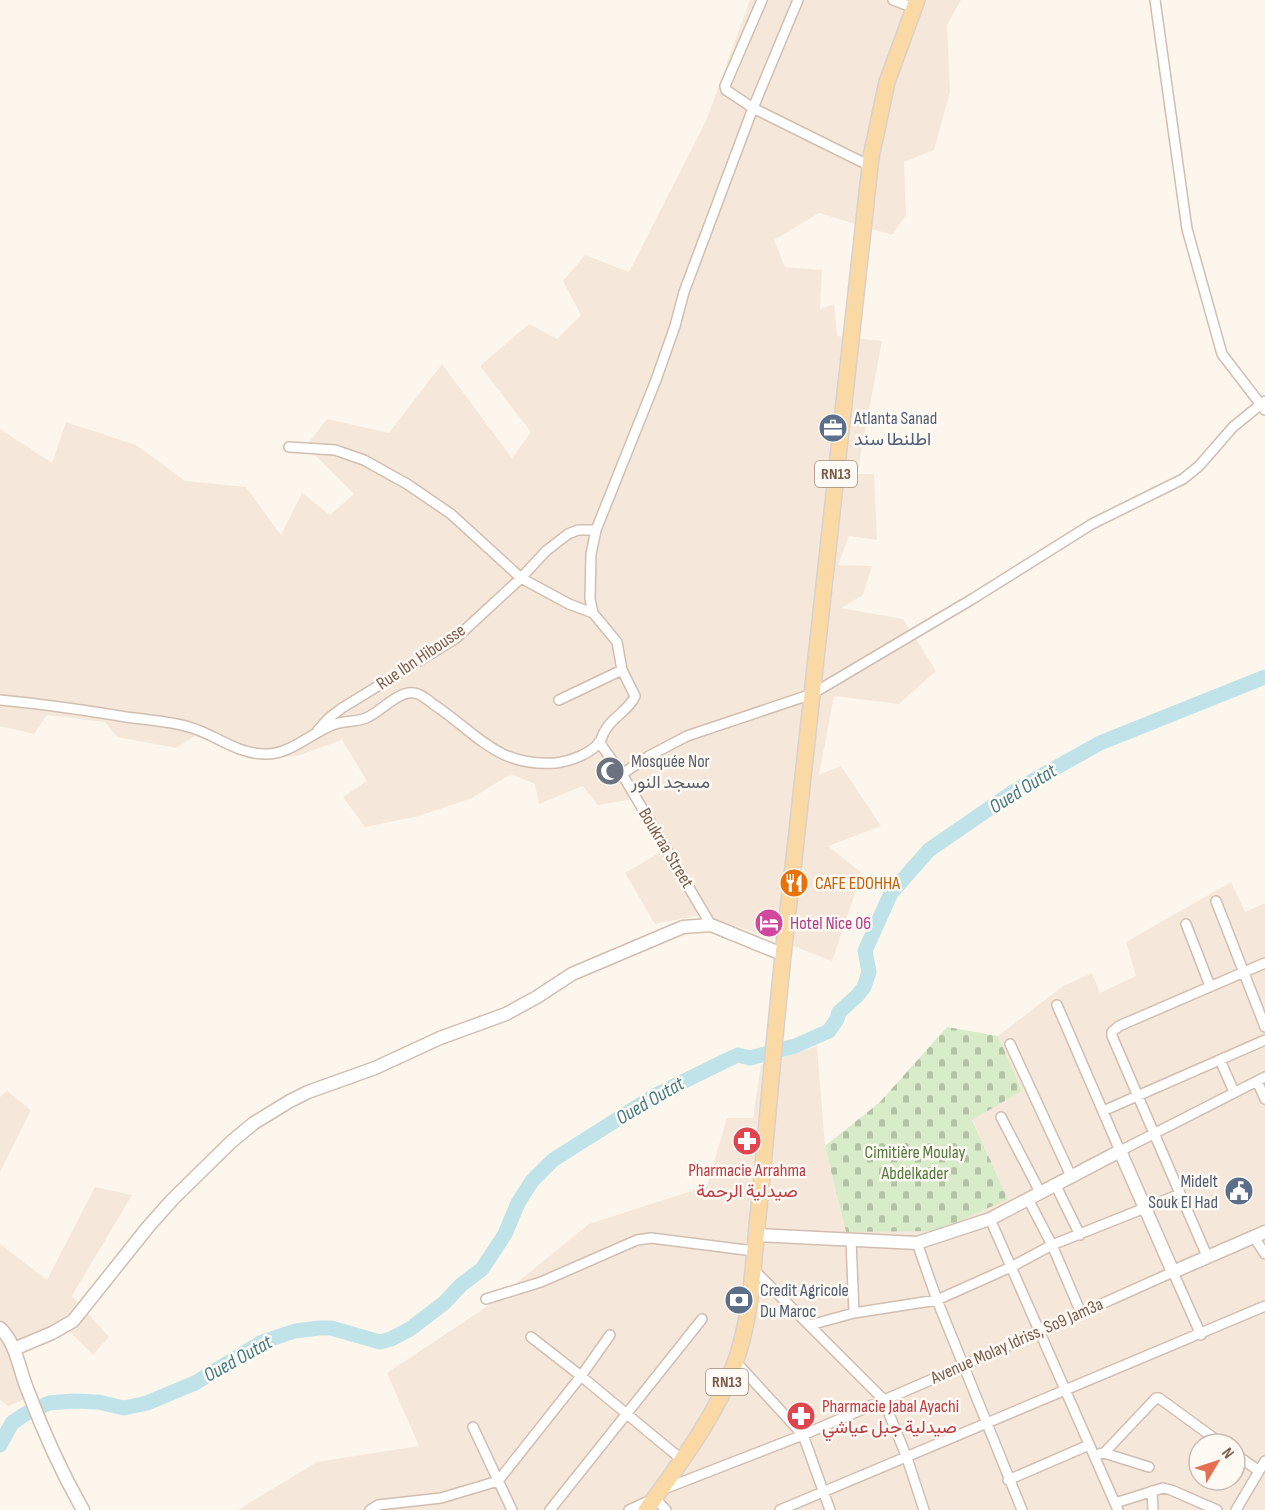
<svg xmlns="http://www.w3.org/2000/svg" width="1265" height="1510" viewBox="0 0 1265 1510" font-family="'Sofia Sans Condensed',Vazirmatn,sans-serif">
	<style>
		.residential { fill: #f5e8da; fill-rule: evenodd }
		.cemetery { fill: url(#cemetery-stones) }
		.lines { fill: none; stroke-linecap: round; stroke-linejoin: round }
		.river { stroke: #bfe3e8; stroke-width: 15 }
		.minor-casing { stroke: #d1beb0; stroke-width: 12 }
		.tertiary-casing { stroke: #d1beb0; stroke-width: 15 }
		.primary-casing { stroke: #dad1cd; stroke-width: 18 }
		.minor { stroke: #fff; stroke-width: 9 }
		.tertiary { stroke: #fff; stroke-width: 12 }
		.primary { stroke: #fbd9a5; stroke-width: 15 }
		.labels { text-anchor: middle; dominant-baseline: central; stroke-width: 5; stroke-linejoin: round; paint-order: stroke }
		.shield { fill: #fffaf3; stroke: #a28b7f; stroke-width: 1.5 }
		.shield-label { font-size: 16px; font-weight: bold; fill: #7a5c4d }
		.service-label { font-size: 18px; fill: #4e5e75; stroke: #fffaf3; text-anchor: start }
		.street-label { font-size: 18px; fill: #7a5c4d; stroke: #fffaf3 }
		.worship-label { font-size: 18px; fill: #5b616d; stroke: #fffaf3; text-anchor: start }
		.food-label { font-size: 18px; fill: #c56008; stroke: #fffaf3; text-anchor: start }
		.hotel-label { font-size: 18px; fill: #b23c85; stroke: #fffaf3; text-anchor: start }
		.park-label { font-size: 18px; fill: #537a41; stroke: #fffaf3 }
		.health-label { font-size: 18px; fill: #be3a42; stroke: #fffaf3 }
		.water-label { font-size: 20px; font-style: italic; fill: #437c86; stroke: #fffaf3 }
	</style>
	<defs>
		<pattern id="cemetery-stones" width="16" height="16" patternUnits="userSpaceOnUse" patternTransform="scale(1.5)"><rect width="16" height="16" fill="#d8ecc9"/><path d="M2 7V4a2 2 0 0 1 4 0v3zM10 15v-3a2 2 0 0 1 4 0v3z" fill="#b4c2a5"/></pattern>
	</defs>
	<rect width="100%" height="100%" fill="#fdf6ec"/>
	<path class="residential" d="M750 0H961L947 25 950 92 934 150 904 162 906 215 892 235 819 213 774 240 785 267 822 270 820 309 834 304 837 336 882 341 857 474H874L877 540 849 536 838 565 872 566 863 595 841 608 903 619 936 671 899 704 834 696 819 775 841 766 881 826 828 846 862 873 832 961 775 939 701 915 655 924 625 873 662 851 634 799 598 805 583 786 539 804 535 784 511 774 472 798 419 816 365 827 343 797 367 781 342 740 297 756 254 757 195 736 176 748 117 737 105 722 47 715 34 734 0 726V429L52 463 66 422 136 445 185 481 246 487 281 535 302 493 330 515 354 494 306 446 327 419 389 433 442 364 512 458 531 432 480 366 529 324 557 339 581 315 563 281 585 255 629 272 706 121Z
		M1231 882 1245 912 1265 903V1510H238L317 1462 419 1446 387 1373 488 1306 589 1224 707 1186 727 1118H753L761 1065 817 1046 825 1146 846 1232 1008 1199 972 1119 1022 1091 998 1036 1063 986 1092 973 1100 993 1136 976 1126 942ZM1199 1444H1235V1480H1199Z
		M7 1091 31 1110 0 1172V1097Z
		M95 1187 132 1195 72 1296 109 1337 93 1355 69 1331 19 1341 35 1395 8 1406 0 1400V1244L47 1280Z"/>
	<path class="cemetery" d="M947 1027 998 1036 1022 1091 972 1120 1008 1199 937 1231 846 1232 825 1146 880 1102Z"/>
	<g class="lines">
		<path class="river" d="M0 1445 12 1423 25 1414 49 1403 73 1401 98 1402 124 1408 147 1403 195 1383 262 1342 295 1331 319 1328H331L380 1342 391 1339 410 1329 444 1303 461 1285 482 1269 505 1234 518 1203 532 1181 553 1160 654 1096 723 1062 738 1055 750 1058 795 1046 829 1031 837 1019 839 1012 857 996 864 987 869 972 865 951 891 893 929 850 1016 790 1100 743 1265 677"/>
		<g class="minor-casing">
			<path id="minor" d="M762 0 725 86 726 90 753 108 870 166
				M893 0 914 8
				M1155 0 1187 229 1222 354 1265 410
				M289 447 335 450 364 460 407 484 451 514 521 578 569 604 593 613
				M0 700C42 704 84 710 126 717 147 720 169 721 189 727 215 734 236 754 265 754 290 755 312 732 335 724 345 721 356 722 366 718 381 712 397 691 414 693 420 693 428 700 433 704 477 733 496 767 556 763 571 761 590 754 600 742 602 738 603 733 606 729 613 717 630 709 635 696L622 670 617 642 593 613 590 599 591 554 596 530 656 380 675 326 684 292 753 108 798 0
				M559 700 622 670
				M318 730 329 718 342 708 455 639 521 578 546 551 568 534 578 530H596
				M599 742 622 774 711 925
				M622 774 649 756 687 736 812 694 974 598 1092 524 1183 479 1199 466 1233 427 1265 401
				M1216 901 1265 1027
				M1186 924 1210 986
				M1057 1005 1120 1151 1265 1077
				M1010 1044 1071 1176
				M1220 1060 1234 1092
				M1257 1081 1265 1099
				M1103 1111 1265 1040
				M1001 1117 1040 1192
				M1055 1184 1080 1235
				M1028 1199 1052 1245 1081 1313
				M990 1219 1118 1510
				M1254 1237 1265 1254
				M851 1240 854 1313
				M917 1243 937 1300 1022 1510
				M1207 1256 1112 1036V1032L1119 1026 1265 963
				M753 1269 883 1399 907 1458 924 1510
				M486 1299 541 1282 637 1240 651 1238 754 1251
				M810 1325 854 1313 937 1300 1011 1267 1052 1245 1180 1194
				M531 1337 581 1376 610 1335
				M736 1362 803 1435 830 1510
				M473 1427 512 1510
				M1104 1453 1156 1398H1159L1222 1444
				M1099 1454 1104 1453 1149 1467
				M1235 1454 1259 1471
				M1008 1480 1089 1445
				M664 1489 803 1435 963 1366 1173 1272 1201 1335
				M1152 1491 1153 1510
				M1115 1503 1163 1488 1171 1490 1217 1510
				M370 1510 378 1505 441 1498 498 1481 581 1376 681 1459
				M550 1510 702 1319
				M629 1510 655 1498 666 1510
				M780 1510 1265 1306
				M1236 1510 1265 1461"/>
		</g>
		<g class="tertiary-casing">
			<path id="tertiary" d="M756 1235 917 1243 990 1219 1120 1151 1173 1272 1265 1232
				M0 1328C17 1344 19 1370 28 1391 43 1431 62 1473 83 1510
				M14 1349 52 1333 73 1321 148 1227 172 1200 231 1142 254 1123 290 1101 308 1092 375 1068 440 1038 506 1014 537 997 572 974 683 927 711 925 782 954"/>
		</g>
		<g class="primary-casing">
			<path id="primary" d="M646 1510C679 1464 716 1417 735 1363 753 1313 753 1259 759 1207 770 1097 778 987 792 877L871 157 887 82 917 0"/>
		</g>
		<use href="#minor" class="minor"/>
		<use href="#tertiary" class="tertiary"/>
		<use href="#primary" class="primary"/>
	</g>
	<defs>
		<g id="office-disc" transform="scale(1.5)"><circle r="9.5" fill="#5c6f8a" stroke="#fffaf3"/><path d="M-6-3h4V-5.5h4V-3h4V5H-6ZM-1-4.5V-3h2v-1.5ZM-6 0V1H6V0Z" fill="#fff"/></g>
		<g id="mosque-disc" transform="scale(1.5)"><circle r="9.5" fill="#6b7280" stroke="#fffaf3"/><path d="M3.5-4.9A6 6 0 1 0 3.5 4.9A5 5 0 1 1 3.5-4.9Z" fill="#fff"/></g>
		<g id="restaurant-disc" transform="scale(1.5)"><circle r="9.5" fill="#e8710a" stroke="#fffaf3"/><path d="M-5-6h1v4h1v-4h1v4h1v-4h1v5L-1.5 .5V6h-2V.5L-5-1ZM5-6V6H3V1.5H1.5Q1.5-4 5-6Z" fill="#fff"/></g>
		<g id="hotel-disc" transform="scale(1.5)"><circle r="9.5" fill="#d1479c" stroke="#fffaf3"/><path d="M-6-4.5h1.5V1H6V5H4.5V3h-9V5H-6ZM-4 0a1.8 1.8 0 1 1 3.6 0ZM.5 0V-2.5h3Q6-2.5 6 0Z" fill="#fff"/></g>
		<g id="pharmacy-disc" transform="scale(1.5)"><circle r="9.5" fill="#e0444e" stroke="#fffaf3"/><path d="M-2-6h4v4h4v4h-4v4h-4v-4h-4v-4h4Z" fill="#fff"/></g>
		<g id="civic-disc" transform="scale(1.5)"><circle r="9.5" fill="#5c6f8a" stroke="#fffaf3"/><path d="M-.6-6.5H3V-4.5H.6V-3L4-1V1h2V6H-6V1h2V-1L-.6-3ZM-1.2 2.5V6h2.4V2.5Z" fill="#fff"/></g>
		<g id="bank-disc" transform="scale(1.5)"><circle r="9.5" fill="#5c6f8a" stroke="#fffaf3"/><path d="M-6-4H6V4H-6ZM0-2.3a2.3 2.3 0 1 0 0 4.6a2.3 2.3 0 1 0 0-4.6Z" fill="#fff"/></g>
	</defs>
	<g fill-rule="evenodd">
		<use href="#office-disc" x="833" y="428"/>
		<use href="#mosque-disc" x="610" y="771"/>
		<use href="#restaurant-disc" x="794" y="883"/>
		<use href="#hotel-disc" x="769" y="923"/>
		<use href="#pharmacy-disc" x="747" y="1141"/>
		<use href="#civic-disc" x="1239" y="1191"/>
		<use href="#bank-disc" x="739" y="1300"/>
		<use href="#pharmacy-disc" x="801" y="1416"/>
	</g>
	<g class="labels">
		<g class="shield">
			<rect x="815" y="461" width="42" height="26" rx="4.5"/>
			<rect x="706" y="1369" width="42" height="26" rx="4.5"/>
		</g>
		<g class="shield-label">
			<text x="836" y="474">RN13</text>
			<text x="727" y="1382">RN13</text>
		</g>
		<g class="service-label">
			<text x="854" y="418">Atlanta Sanad<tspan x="854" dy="21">اطلنطا سند</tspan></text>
			<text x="1218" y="1181" text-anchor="end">Midelt<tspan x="1218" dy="21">Souk El Had</tspan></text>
			<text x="760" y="1290">Credit Agricole<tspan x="760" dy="21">Du Maroc</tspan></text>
		</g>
		<g class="street-label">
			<text transform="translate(421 657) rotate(-34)">Rue Ibn Hibousse</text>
			<text transform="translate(666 848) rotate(59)">Boukraa Street</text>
			<text transform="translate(1017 1341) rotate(-24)">Avenue Molay Idriss, So9 Jam3a</text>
		</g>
		<g class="worship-label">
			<text x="631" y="761">Mosquée Nor<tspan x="631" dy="21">مسجد النور</tspan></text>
		</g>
		<g class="food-label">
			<text x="815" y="883">CAFE EDOHHA</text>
		</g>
		<g class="hotel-label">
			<text x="790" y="923">Hotel Nice 06</text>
		</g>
		<g class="park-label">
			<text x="915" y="1152">Cimitière Moulay<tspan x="915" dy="21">Abdelkader</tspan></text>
		</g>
		<g class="health-label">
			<text x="747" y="1170">Pharmacie Arrahma<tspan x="747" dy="21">صيدلية الرحمة</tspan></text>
			<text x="822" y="1406" text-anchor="start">Pharmacie Jabal Ayachi<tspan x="822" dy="21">صيدلية جبل عياشي</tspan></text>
		</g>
		<g class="water-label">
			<text transform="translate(1023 789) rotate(-32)">Oued Outat</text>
			<text transform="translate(650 1101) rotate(-30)">Oued Outat</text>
			<text transform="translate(238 1359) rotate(-29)">Oued Outat</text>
		</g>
	</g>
	<g transform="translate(1217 1462) rotate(51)"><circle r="28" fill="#fffaf3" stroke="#cabbb1" stroke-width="1.5"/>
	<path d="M0-4.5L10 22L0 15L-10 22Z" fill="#e76f51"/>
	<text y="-9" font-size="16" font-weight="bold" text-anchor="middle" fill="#7a5c4d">N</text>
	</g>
</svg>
